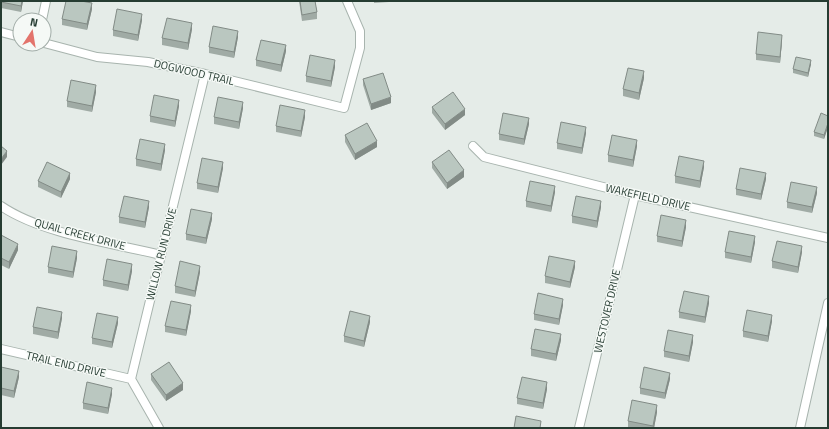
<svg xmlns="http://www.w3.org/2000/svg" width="829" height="429" viewBox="0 0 829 429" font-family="'Titillium Web',sans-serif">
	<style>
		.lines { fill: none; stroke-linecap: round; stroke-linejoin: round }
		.minor-casing { stroke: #a8b4ae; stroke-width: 10 }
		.minor { stroke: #fff; stroke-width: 8 }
		.wall { fill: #a0aba5 }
		.shaded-wall { fill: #828b86 }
		.building { fill: #bac7c0; stroke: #828b86 }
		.labels { text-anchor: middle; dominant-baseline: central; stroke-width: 3; stroke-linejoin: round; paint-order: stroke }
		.street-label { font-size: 11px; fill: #263c32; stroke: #f5f9f6 }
	</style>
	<rect width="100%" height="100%" fill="#e5ece8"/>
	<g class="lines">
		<g class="minor-casing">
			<path id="minor" d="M42 20 46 1
				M1 32 20 37
				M44 43 97 57 148 62 205 74 344 108 360 48V31L347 1
				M473 146 484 157 635 195 828 238
				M1 206C42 234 112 243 161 255
				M1 349 131 379
				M159 428 131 379 205 74
				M579 428 635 195
				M800 428 828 303"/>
		</g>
		<use href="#minor" class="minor"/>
	</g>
	<path class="wall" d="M1 1H23L21 12 1 8Z
		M299 1H315L317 12V19L302 21Z
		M374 1H389V2L374 3Z
		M92 9 87 30 62 25V19Z
		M142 20 138 41 113 36V30Z
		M192 29 188 50 162 45V38Z
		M238 37 234 58 209 53V47Z
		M782 41 780 63 756 60V54Z
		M286 51 281 72 256 66V60Z
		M811 64 808 77 793 73V69Z
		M335 67 331 87 306 82V76Z
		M644 78 639 100 623 96V89Z
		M363 79 391 103 371 110 363 85Z
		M96 92 92 112 67 107V101Z
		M179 106 175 127 150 122V116Z
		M432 107 465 115 445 130 432 113Z
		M243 108 239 129 214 124V117Z
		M828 116V127L824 139 814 136V132Z
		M305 117 301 137 276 132V126Z
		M529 124 524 145 499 140V134Z
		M586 133 582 154 557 149V143Z
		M345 135 377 147 355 160 345 142Z
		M637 146 633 167 608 162V155Z
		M165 150 161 171 136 166V159Z
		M432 162 464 177 447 189 432 168Z
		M704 167 700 188 675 183V176Z
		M223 168 218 193 197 189V183Z
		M70 179 61 198 38 187V181Z
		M766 179 761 200 736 195V189Z
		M555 192 551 212 526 207V201Z
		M817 193 812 213 787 208V202Z
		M149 207 145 228 119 223V217Z
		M601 207 597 228 572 223V216Z
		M212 219 206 244 186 240V234Z
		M686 227 682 247 657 242V236Z
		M1 235 18 250 9 269 1 265Z
		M755 242 751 263 725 258V252Z
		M802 252 798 273 772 268V261Z
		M77 258 73 278 48 273V267Z
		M575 267 570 288 545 283V276Z
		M132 271 128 291 103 286V280Z
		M200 272 195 297 175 293V286Z
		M709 303 705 323 679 318V312Z
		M563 305 559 325 534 320V314Z
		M191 311 186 336 165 332V326Z
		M62 318 58 339 33 334V327Z
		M772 321 768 342 743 337V331Z
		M370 322 364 347 344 342V336Z
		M118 323 112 348 92 344V338Z
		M561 340 556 361 531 356V349Z
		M693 342 689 362 664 357V351Z
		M1 367 19 377 14 398 1 395Z
		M151 374 183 390 166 401 151 380Z
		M670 379 665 399 640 394V388Z
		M547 389 543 409 517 404V398Z
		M112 394 108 414 83 409V403Z
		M657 412 654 428H633L628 427V421Z"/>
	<path class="shaded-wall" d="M22 1H23L21 12V6Z
		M92 3V9L87 30V24Z
		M142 14V20L138 41V35Z
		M192 23V29L188 50V43Z
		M238 31V37L234 58V52Z
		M782 35V41L780 63V57Z
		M286 45V51L281 72V65Z
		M335 60V67L331 87V81Z
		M811 60V64L808 77V73Z
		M644 71V78L639 100V93Z
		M96 85V92L92 112V106Z
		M391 97V103L371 110V104Z
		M179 100V106L175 127V121Z
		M243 102V108L239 129V122Z
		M465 109V115L445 130V124Z
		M305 110V117L301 137V131Z
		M529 118V124L524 145V139Z
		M828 123V127L824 139V135Z
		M586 127V133L582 154V148Z
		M637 140V146L633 167V160Z
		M377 141V147L355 160V154Z
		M165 144V150L161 171V164Z
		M7 151V157L1 165V159Z
		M704 161V167L700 188V181Z
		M223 162V168L218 193V187Z
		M464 170V177L447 189V183Z
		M70 173V179L61 198V192Z
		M766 173V179L761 200V194Z
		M555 186V192L551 212V206Z
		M817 187V193L812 213V207Z
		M149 201V207L145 228V222Z
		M601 201V207L597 228V221Z
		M212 213V219L206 244V238Z
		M686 220V227L682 247V241Z
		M755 236V242L751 263V257Z
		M18 244V250L9 269V262Z
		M802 246V252L798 273V267Z
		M77 251V258L73 278V272Z
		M575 261V267L570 288V282Z
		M132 264V271L128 291V285Z
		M200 266V272L195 297V291Z
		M709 296V303L705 323V317Z
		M563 299V305L559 325V319Z
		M191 305V311L186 336V330Z
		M62 312V318L58 339V332Z
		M772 315V321L768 342V336Z
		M370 316V322L364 347V341Z
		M118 317V323L112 348V342Z
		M561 334V340L556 361V354Z
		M693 335V342L689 362V356Z
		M19 371V377L14 398V391Z
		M670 373V379L665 399V393Z
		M547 382V389L543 409V403Z
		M183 383V390L166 401V395Z
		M112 388V394L108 414V408Z
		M657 405V412L654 428H653Z"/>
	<path class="building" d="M1 1H22L21 6 1 2Z
		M66 1H81L92 3 87 24 62 19Z
		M300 1H315L317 12 302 15Z
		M117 9 142 14 138 35 113 30Z
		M167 18 192 23 188 43 162 38Z
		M213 26 238 31 234 52 209 47Z
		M758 32 782 35 780 57 756 54Z
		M261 40 286 45 281 65 256 60Z
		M310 55 335 60 331 81 306 76Z
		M796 57 811 60 808 73 793 69Z
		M628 68 644 71 639 93 623 89Z
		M383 73 391 97 371 104 363 79Z
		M71 80 96 85 92 106 67 101Z
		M453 92 465 109 445 124 432 107Z
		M154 95 179 100 175 121 150 116Z
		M218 97 243 102 239 122 214 117Z
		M280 105 305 110 301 131 276 126Z
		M503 113 529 118 524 139 499 134Z
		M821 113 828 116V123L824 135 814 132Z
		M561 122 586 127 582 148 557 143Z
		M367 123 377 141 355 154 345 135Z
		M612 135 637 140 633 160 608 155Z
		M140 139 165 144 161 164 136 159Z
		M1 146 7 151 1 159Z
		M449 150 464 170 447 183 432 162Z
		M679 156 704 161 700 181 675 176Z
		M202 158 223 162 218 187 197 183Z
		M47 162 70 173 61 192 38 181Z
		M740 168 766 173 761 194 736 189Z
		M530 181 555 186 551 206 526 201Z
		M791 182 817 187 812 207 787 202Z
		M124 196 149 201 145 222 119 217Z
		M576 196 601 201 597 221 572 216Z
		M191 209 212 213 206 238 186 234Z
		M661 215 686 220 682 241 657 236Z
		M729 231 755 236 751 257 725 252Z
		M1 235 18 244 9 262 1 258Z
		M777 241 802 246 798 267 772 261Z
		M52 246 77 251 73 272 48 267Z
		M549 256 575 261 570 282 545 276Z
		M107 259 132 264 128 285 103 280Z
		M180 261 200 266 195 291 175 286Z
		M684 291 709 296 705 317 679 312Z
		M538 293 563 299 559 319 534 314Z
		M171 301 191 305 186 330 165 326Z
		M37 307 62 312 58 332 33 327Z
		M747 310 772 315 768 336 743 331Z
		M350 311 370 316 364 341 344 336Z
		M97 313 118 317 112 342 92 338Z
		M535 329 561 334 556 354 531 349Z
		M668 330 693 335 689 356 664 351Z
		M169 362 183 383 166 395 151 374Z
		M1 367 19 371 14 391 1 388Z
		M644 367 670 373 665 393 640 388Z
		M522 377 547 382 543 403 517 398Z
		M87 382 112 388 108 408 83 403Z
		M632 400 657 405 653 426 628 421Z
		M516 416 541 421 540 428H514Z"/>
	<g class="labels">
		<g class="street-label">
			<text transform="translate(194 72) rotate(13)">DOGWOOD TRAIL</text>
			<text transform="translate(648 197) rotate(13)">WAKEFIELD DRIVE</text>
			<text transform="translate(80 234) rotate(15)">QUAIL CREEK DRIVE</text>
			<text transform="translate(161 254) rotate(-76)">WILLOW RUN DRIVE</text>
			<text transform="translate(607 311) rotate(-77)">WESTOVER DRIVE</text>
			<text transform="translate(66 364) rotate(13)">TRAIL END DRIVE</text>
		</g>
	</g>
	<rect width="829" height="429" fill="none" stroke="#263c32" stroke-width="4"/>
	<g transform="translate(32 32) rotate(12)"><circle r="19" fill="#f5f9f6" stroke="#a2ada8"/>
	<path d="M0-3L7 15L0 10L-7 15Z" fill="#e3746c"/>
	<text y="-6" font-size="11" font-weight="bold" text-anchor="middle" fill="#263c32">N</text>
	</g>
</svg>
